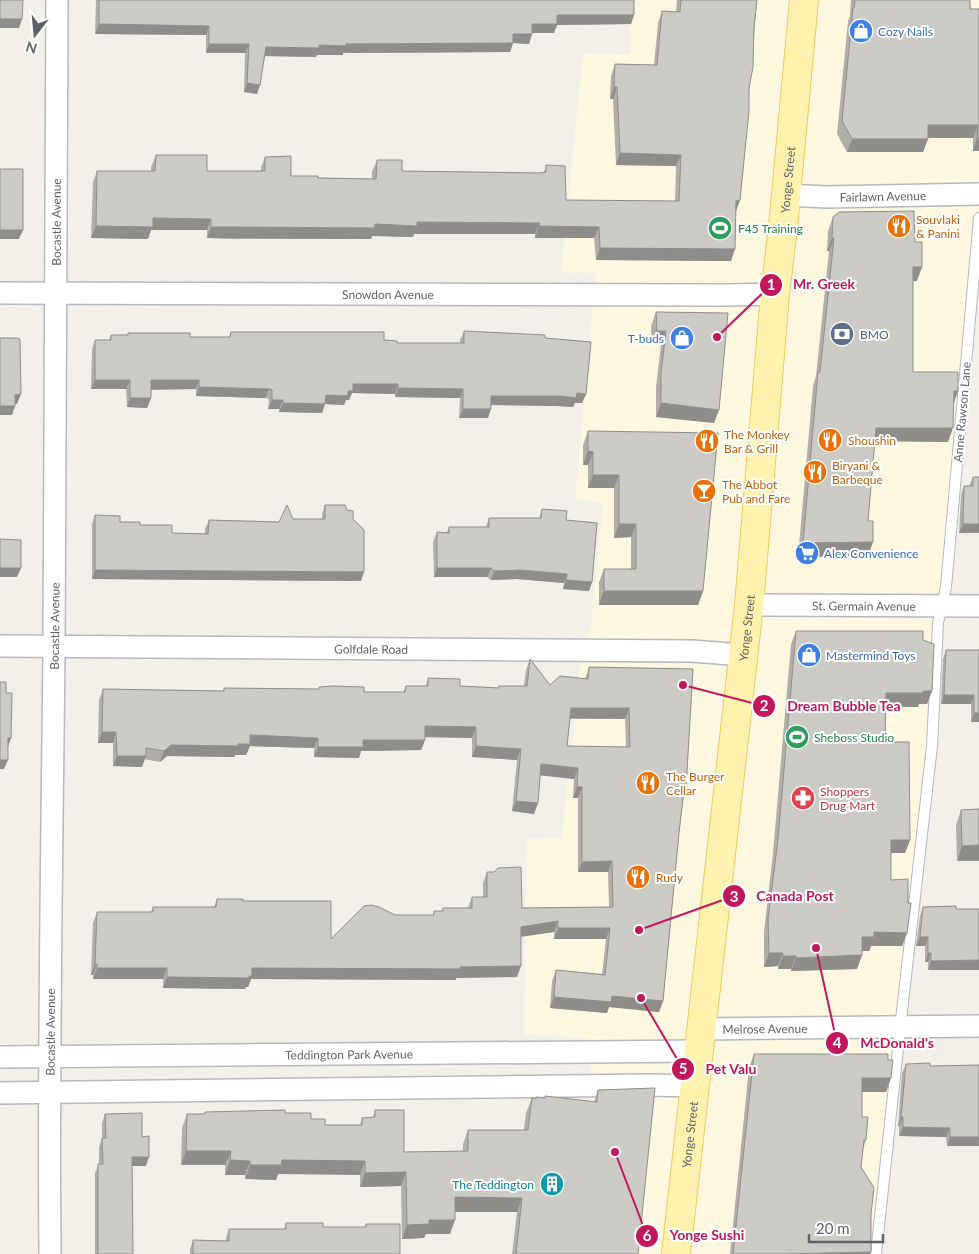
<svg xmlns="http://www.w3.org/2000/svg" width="979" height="1254" viewBox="0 0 979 1254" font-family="Lato,sans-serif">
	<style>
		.commercial { fill: #fef7e0 }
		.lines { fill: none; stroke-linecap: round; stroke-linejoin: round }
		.lane-casing { stroke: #b5b8bc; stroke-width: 12 }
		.street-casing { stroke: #b5b8bc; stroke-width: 24 }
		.primary-casing { stroke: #f2c960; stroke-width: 30 }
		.lane { stroke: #fff; stroke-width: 10 }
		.street { stroke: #fff; stroke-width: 21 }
		.primary { stroke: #fff2af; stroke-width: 28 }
		.wall { fill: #afaea9; fill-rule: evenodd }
		.shaded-wall { fill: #8f8d8a }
		.building { fill: #cccac5; stroke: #8f8d8a; fill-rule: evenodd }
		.labels { text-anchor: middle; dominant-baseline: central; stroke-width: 4; stroke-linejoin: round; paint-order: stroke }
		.shop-label { font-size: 12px; fill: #366cbe; stroke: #fff; text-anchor: start }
		.street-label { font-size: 12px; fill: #5f6368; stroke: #fff }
		.food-label { font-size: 12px; fill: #c56008; stroke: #fff; text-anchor: start }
		.leisure-label { font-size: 12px; fill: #27864d; stroke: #fff; text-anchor: start }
		.service-label { font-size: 12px; fill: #4e5e75; stroke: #fff; text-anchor: start }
		.health-label { font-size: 12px; fill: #be3a42; stroke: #fff; text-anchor: start }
		.culture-label { font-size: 12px; fill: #0d838f; stroke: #fff; text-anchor: end }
		.leader { fill: none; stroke: #c2185b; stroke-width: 2 }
		.callout-dot { fill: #c2185b; stroke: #fff; stroke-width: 2 }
		.mark-label { font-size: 15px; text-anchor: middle; font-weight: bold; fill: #fff }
		.callout-label { font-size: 14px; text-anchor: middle; font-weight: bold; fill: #c2185b; stroke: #fff; stroke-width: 4; stroke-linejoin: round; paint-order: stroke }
	</style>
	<rect width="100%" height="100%" fill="#f1efe8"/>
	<path class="commercial" d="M631 0H979V268L936 629 906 1005 879 1254H575L589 1109 592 1039 524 1034 527 839 562 838 579 671 591 628 603 503 575 499 596 273 561 272 583 53 630 54Z"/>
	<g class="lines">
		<g class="lane-casing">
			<path id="lane" d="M876 1254 902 1011 932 746 938 623 946 587 979 218"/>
		</g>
		<g class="street-casing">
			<g id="street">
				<path id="s1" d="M785 195 827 197 979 194"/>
				<path id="s2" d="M0 293 724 295 775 294"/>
				<path id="s3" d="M749 605 979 606"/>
				<path id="s4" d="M0 646 692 651 743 655"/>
				<path id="s5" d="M701 1029 979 1026"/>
				<path id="s6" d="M0 1057 698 1051"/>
				<path d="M0 1093 649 1085 695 1086"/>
				<path id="s7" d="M50 1254C48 1052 52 851 54 649 56 433 55 216 57 0"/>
			</g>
		</g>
		<g class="primary-casing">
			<g id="primary">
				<path id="s8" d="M676 1254 749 605 775 294 783 227 804 0"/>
			</g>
		</g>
		<use href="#lane" class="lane"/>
		<use href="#street" class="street"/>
		<use href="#primary" class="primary"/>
	</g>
	<path class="wall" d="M96 0H634V15L631 24 557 25 554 33H532L529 44 513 43 510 52 343 53V55H317L316 57 265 56 257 94 244 92 245 53H206V35L95 34Z
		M677 0H757L740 200 736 211 731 261 596 260 594 238H535V234H414L413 237 372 236 371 239H229L207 238V230H151L148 239 91 238 93 182 97 171H151V167L156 155 207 171H261V168L265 157 291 176 318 178 372 179V172L377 160 402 171 540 173 544 172 546 165 566 200 675 201 676 166 616 165 613 99H610L611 76 615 64 654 65 658 23 662 11 676 12Z
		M851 0H970L979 151H973V138H928L923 152H847L837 134 848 21 850 16Z
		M833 217 915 242 917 281H913V372L958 391 954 403 948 442 875 441 868 521V556L798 557 813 386 816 376 829 251H827L828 231Z
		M656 312 714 423 656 417V387L661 345 652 344 651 326Z
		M464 331 545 338 586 394 582 403H575L573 407 557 406 491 405 488 418H459L460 398 395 397V394L352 393 349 400H346L344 405 325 404 322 413 279 412V409H268L269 399 265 398 196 396V389H151V398L147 408 127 407 126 389H91L92 349 95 340H109L111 335H128V333L190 337H229L231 332 384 340 397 343H460V340Z
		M588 431 703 591 698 605H599V582L604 569H631V537L614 538V488H588V465H583V445Z
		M973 477 979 533H959L961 495 964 486H969Z
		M325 505 347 510 353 519 361 581 92 579V524L95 515 120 522 140 525 172 533 205 534V529L209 520 279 522 293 519H322V514Z
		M542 509 566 520 592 582 589 591 563 589 564 583 517 579 491 580 487 577H434L433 542 437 532H447L449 527H486L489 518H539Z
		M796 631 923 640 932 691 927 704H919L918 707H886L885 742 910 840 905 853H891V880L907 933 902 946H871L869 951H862V955L857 969 791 971V969H778V966L764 967V932L773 853 791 644Z
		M946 650H979V722H971V704H941L943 659Z
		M530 659 550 685 585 679 589 667 693 669 686 789 684 795 679 833 663 1001 659 1012 609 1007 607 1013 550 1008 552 981 556 970 602 974 606 939H554V932L521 937 517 977 456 978V980L251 979 248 987H246L245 989 163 988V979H93V975H91L93 923 97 912H151L153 907H214L217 899 243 901 331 939 395 915H433L434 911H442L443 908H468L472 897H483V883L487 872 522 908 609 907 608 872H578V798H573L574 779 540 775 534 814 512 811 517 760 472 757V738L425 737V740L421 750 361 751 359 758 314 757V748L250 746 246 755H235L234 757 167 756 160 762 144 759 142 767 113 766V743H98L99 700 103 689 223 691 224 688 318 689 319 687 364 692H403L406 686H426L428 678 460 686 499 688V686H524L526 670ZM570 719H625L626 747 567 746Z
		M979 809 957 861 956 825 961 810Z
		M956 906 928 970V962H925V946H916L920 916 923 907Z
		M754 1054 886 1092H862V1117L866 1140 863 1149 861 1167 871 1214 870 1254H730L749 1068Z
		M906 1064 930 1066 979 1065 947 1146 946 1137 899 1136V1126H898L902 1073Z
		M598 1090 638 1254H512L517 1212H455L450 1234H426L424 1238 402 1239 401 1186 360 1187V1175L343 1174H278L276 1180 245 1179V1175H225V1165H181L182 1128 187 1114H205V1112L285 1113 311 1119 325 1125H360L362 1118 373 1117 375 1110 404 1152 463 1151V1144L468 1130H524L526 1113 532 1098 594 1102Z
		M105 1114 142 1137 146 1166H132L133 1254H95V1173L99 1164V1147L102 1138V1123Z
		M286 1223 323 1227H365L366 1224 400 1254H190V1249L193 1240 226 1241V1238L229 1229H284Z"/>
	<path class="shaded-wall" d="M557 15H634L631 24 557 25 554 33H529L532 24Z
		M0 19H22L19 28H0Z
		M99 24 209 26 206 35 95 34Z
		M513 34H532L529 44 513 43 510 52 343 53V55H317L316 57 263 56 266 47 319 45Z
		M209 44H249L245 53H206Z
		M247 83 260 85 257 94 244 92Z
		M614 87H617L613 99H610Z
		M928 125H978L973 138H923Z
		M977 138H979V151H973Z
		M852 139H928L923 152H847Z
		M620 153 681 155 676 166 616 165Z
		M740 200 736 211 732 212 736 201Z
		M153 218 211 219 207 230H151L148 239 91 238 96 226Z
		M417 222 540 223 535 234H414L413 237 372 236 371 239 207 238 211 227 375 224Z
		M539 226 599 227 594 238H535Z
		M0 230H23L19 239H0Z
		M832 238H834L829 251H827Z
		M600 248 735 249 731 261 596 260Z
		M913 267H922L917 281H908Z
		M657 331H666L661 345 652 344Z
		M95 380H130L126 389H91Z
		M151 380H199L196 389 147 390Z
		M353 384H398L395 394 352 393 349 400H346L344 405 325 404 322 413 279 412 283 403 348 391Z
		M199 387 269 389 265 398 196 396Z
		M398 388 463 389 460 398 395 397Z
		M954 391H958L953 405Z
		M577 393 586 394 582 403H575L573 407 557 406 488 405 491 396Z
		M21 394 17 404H12L15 395Z
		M130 398H151L147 408 127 407Z
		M272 400H283L279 409H268Z
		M661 403 719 410 714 423 656 417Z
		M0 406H15L12 415H0Z
		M463 409H491L488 418H459Z
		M876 428H953L948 442 871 441Z
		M588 451 593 452 588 465H583Z
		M593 475H619L614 488H588Z
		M619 524H636L631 537 614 538Z
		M963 524H979V533H959Z
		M873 542 868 556 798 557 803 543Z
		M0 568H21L17 577H0Z
		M437 568H491L487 577H434Z
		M95 570 364 572 361 581 92 579Z
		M520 570 567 574 564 583 517 579 491 580 494 571Z
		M566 580 592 582 589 591 563 589Z
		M604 591H703L698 605H599Z
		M923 691H932L927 704H919L918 707H881L886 693Z
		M944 695H974L971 704H941Z
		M571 708H629L625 719 567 718Z
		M974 713H979V722H971Z
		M425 726 476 727 472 738 421 737Z
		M102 732H116L113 743H98Z
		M250 735 318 738 314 748 250 746 246 755H235L234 757 167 756 160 762 164 751 171 745 238 744Z
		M8 738H11L8 747H4Z
		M363 740H425L421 750 361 751 359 758 314 757 318 747Z
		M476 746 521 749 517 760 472 757Z
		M117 756H146L142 767 113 766Z
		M0 760H8L4 769H0Z
		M541 764 578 768 574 779 537 775Z
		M577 787H582L578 798H573Z
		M516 801 538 803 534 814 512 811Z
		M891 840H910L905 853H886Z
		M979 845V861H957L962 846Z
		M612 861 608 872H578L582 862Z
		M558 921 554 932 517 937 521 927Z
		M558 928H610L606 939H554Z
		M874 932 907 933 902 946H871L869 951H857L862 937Z
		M920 937H928L925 946H916Z
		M769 953H783L778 966 764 967Z
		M928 953H931L928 962H925Z
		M862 955 857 969 791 971 796 958Z
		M783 956H796L791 969H778Z
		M979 960V970H928L931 961Z
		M95 964H97L93 975H91Z
		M521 966 517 977 456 978V980L251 979 248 987H246L245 989 163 988 167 977 252 968Z
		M97 968H167L163 979H93Z
		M612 996 663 1001 659 1012 609 1007 607 1013 550 1008 554 997Z
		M862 1078H891L886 1092H857Z
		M901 1117H903L899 1126H898Z
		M903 1127 950 1128 946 1137 899 1136Z
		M950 1137H979V1146H947Z
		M186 1151H231L225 1165H181Z
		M132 1157H149L146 1166H128Z
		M230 1160 250 1161 245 1175H225Z
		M282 1160H349L365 1161 360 1175 278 1174 276 1180 245 1179 250 1165Z
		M406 1172 401 1186 360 1187 365 1173Z
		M455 1197 522 1198 517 1212H450Z
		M429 1220H455L450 1234H426L424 1238 402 1239 407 1225Z
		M871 1252 870 1254H784Z"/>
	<path class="building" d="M0 0H23L22 19H0Z
		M99 0H634V15H557V24H532V34H513V43L346 44V46L319 45V48L266 47 260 85 247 83 249 44H209V26L99 24Z
		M681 0H757L754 26 753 67 749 88V111L740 200 736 201 735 249 600 248 599 227 539 226 540 223 417 222V226L375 224V228L233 227H211V219L153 218V227L96 226 97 171H155L156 155H207V171H265V157L291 156V176H318V178L376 179 377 160H402V171L540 173 546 172V165L565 166 566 200 679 201 681 155 620 153 617 87H614L615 64 657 65 662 11 680 12Z
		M855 0H970V9H979V138H977L978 125H928V139H852L842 121 853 8H854Z
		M0 169H23V230H0Z
		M914 211 915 242H922V267H913V372H958V391H954L953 428H876L868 521H873V542L803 543 818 372H820L834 238H832L833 217 839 212Z
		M656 312 728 313 719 410 661 403V373L666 331H657Z
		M464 331 545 335V338L591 342 586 394 577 393 576 398 560 396H491V409H463V389L398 388V384H353V391H348V396L326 395 325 404 283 403V400H272V390L269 389 199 387V380H151V398H130V380H95V340H111V335H128V333H190V337H230L231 332H384V340L397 341V343H464Z
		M0 338H17L20 339 21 394 15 395V406H0Z
		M588 431 718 433 703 591H604V569H636V524H619V475H593V452L588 451Z
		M973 477H979V524H963L964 486H973Z
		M287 505 293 519H325V505H345L347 510 353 511V519L364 530V572L95 570V515L120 516V522H140V525H172V533L208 534 209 520 279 522Z
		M542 509 567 511 566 520 597 523 592 582 566 580 567 574 520 570 494 571 491 568H437V532L449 533V527H489V518H541Z
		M0 539 21 540V568H0Z
		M796 631H923V640L934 644 932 691H923V693H886L885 742H909L910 840H891V880L908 879V903H911L907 933 874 932V937H862V955L796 958V956H783V953H769L768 919 778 839Z
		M946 650H979V713H974V695H944Z
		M530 659 550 685 560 676 588 679 589 667 693 669 686 789H684L679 833 663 1001 612 996 611 1002 554 997 556 970 605 975 610 928H558V921L521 927V966L460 967V969L252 968V976H249V978L167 977V968H97V964H95L97 912H153V907H216L217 899H243V901H331V939L364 906 371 905 379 907 395 915H434V911H443V908H472V897H487V872H494L498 868 521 867 522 908 613 907 612 861 582 862V787H577L578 768 541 764 538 803 516 801 521 749 476 746V727L425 726V740H363V747H318V738L250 735V744H238V746L171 745 164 751 146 748V756H117L116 732H102L103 689 224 691V688L319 689V687L333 686 364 687V692H405L406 686H428V678L460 679V686L499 688V686H527ZM571 708H629L630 747 567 746Z
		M0 682H6V693H12L11 738H8V760H0Z
		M979 809V845L962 846 961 810Z
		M956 906V909H979V960L931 961V953H928V937H920L923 907Z
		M754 1054H888V1060H893L891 1078H862V1117H868L866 1140H864L861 1167 874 1188 871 1214V1252L784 1254H733Z
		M930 1063V1066L979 1065V1137H950V1128L903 1127V1117H901L906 1064Z
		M655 1088 638 1254H516L522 1198 455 1197V1220H429V1224L407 1225 406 1172 365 1173V1161L282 1160 281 1165H250V1161L230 1160 231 1151H186L187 1114H205V1112L285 1110V1113H311V1119H325V1125H362V1118L375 1117V1110H404V1152L468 1151V1130H528L532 1098 536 1099V1097L545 1098V1096L597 1102 598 1090Z
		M142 1113V1137L149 1136V1157H132L133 1254H98V1164H103L102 1138H106L105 1114Z
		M286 1223H323V1227H366V1224H400V1254H193V1240L229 1241V1229H286Z"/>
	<defs>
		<g id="shop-disc" transform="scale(1.25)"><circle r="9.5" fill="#3f7fe0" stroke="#fff"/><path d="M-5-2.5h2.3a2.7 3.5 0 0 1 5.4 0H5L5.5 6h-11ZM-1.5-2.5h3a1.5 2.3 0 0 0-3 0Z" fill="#fff"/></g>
		<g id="restaurant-disc" transform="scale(1.25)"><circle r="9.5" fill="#e8710a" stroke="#fff"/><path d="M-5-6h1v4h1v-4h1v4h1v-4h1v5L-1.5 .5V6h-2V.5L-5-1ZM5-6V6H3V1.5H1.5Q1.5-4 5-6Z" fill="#fff"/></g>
		<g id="stadium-disc" transform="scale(1.25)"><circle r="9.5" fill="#2e9e5b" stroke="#fff"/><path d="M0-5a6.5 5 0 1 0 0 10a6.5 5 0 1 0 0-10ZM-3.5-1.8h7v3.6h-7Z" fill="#fff"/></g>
		<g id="bank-disc" transform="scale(1.25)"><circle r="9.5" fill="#5c6f8a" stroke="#fff"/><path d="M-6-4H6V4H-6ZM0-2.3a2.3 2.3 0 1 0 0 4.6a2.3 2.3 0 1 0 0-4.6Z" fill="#fff"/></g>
		<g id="bar-disc" transform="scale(1.25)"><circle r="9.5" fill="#e8710a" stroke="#fff"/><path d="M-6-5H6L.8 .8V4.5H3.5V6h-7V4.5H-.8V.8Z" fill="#fff"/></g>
		<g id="supermarket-disc" transform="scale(1.25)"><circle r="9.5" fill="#3f7fe0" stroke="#fff"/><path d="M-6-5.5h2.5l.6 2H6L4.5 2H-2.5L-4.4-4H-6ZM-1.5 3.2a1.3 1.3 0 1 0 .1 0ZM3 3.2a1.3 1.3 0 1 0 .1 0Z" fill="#fff"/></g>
		<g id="pharmacy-disc" transform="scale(1.25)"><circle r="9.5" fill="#e0444e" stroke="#fff"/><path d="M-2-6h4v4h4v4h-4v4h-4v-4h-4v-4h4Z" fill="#fff"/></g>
		<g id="building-disc" transform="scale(1.25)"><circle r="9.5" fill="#0f9aa8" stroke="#fff"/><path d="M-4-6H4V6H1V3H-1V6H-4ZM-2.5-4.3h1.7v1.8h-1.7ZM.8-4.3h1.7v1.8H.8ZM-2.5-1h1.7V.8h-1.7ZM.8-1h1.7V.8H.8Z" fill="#fff"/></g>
	</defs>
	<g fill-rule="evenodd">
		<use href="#shop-disc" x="861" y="31"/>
		<use href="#restaurant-disc" x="899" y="226"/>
		<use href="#stadium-disc" x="720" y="228"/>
		<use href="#bank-disc" x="842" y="334"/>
		<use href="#shop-disc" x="682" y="338"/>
		<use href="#restaurant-disc" x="830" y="440"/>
		<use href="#restaurant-disc" x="707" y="441"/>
		<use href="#restaurant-disc" x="815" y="472"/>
		<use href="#bar-disc" x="704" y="491"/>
		<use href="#supermarket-disc" x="807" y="553"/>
		<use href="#shop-disc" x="809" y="655"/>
		<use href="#stadium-disc" x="797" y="737"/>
		<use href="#restaurant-disc" x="648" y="783"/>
		<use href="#pharmacy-disc" x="803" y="798"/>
		<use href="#restaurant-disc" x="638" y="877"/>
		<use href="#building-disc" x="552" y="1184"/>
	</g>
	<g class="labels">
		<g class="shop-label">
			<text x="878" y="31">Cozy Nails</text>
			<text x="664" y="338" text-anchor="end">T-buds</text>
			<text x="824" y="553">Alex Convenience</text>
			<text x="826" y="655">Mastermind Toys</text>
		</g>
		<g class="street-label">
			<text stroke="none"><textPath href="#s8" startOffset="1080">Yonge Street</textPath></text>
			<text stroke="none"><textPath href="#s1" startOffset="98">Fairlawn Avenue</textPath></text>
			<text stroke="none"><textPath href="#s7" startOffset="1032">Bocastle Avenue</textPath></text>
			<text stroke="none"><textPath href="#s2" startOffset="388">Snowdon Avenue</textPath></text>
			<text transform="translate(962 412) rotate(-85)">Anne Rawson Lane</text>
			<text stroke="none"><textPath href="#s3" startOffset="115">St. Germain Avenue</textPath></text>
			<text stroke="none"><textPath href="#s7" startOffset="628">Bocastle Avenue</textPath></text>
			<text stroke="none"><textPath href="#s8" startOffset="630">Yonge Street</textPath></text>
			<text stroke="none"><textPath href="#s4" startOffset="371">Golfdale Road</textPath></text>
			<text stroke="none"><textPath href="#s5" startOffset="64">Melrose Avenue</textPath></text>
			<text stroke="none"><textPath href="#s7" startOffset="222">Bocastle Avenue</textPath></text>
			<text stroke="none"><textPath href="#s6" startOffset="349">Teddington Park Avenue</textPath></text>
			<text stroke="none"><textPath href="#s8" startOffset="120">Yonge Street</textPath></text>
		</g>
		<g class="food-label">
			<text x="916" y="219">Souvlaki<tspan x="916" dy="14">&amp; Panini</tspan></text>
			<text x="724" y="434">The Monkey<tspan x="724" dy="14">Bar &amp; Grill</tspan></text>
			<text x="848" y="440">Shoushin</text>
			<text x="832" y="465">Biryani &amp;<tspan x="832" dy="14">Barbeque</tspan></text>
			<text x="722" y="484">The Abbot<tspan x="722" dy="14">Pub and Fare</tspan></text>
			<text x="666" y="776">The Burger<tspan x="666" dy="14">Cellar</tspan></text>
			<text x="656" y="877">Rudy</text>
		</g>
		<g class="leisure-label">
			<text x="738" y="228">F45 Training</text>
			<text x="814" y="737">Sheboss Studio</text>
		</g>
		<g class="service-label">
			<text x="860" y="334">BMO</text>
		</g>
		<g class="health-label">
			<text x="820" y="791">Shoppers<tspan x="820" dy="14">Drug Mart</tspan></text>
		</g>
		<g class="culture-label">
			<text x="534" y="1184">The Teddington</text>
		</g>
	</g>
	<path class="leader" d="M717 337L771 285M683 685L764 706M639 930L734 896M816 948L837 1043M641 998L683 1069M615 1152L647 1236"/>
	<g class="callout-dot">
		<circle cx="717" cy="337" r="5"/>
		<circle cx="683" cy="685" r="5"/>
		<circle cx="639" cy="930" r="5"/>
		<circle cx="816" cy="948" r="5"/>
		<circle cx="641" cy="998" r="5"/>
		<circle cx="615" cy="1152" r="5"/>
		<circle cx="771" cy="285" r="12"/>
		<circle cx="764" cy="706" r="12"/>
		<circle cx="734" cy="896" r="12"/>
		<circle cx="837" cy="1043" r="12"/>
		<circle cx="683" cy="1069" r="12"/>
		<circle cx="647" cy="1236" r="12"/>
	</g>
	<g class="mark-label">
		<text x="771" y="290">1</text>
		<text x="764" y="711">2</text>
		<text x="734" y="902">3</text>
		<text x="837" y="1048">4</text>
		<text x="683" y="1074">5</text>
		<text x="647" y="1241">6</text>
	</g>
	<g class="callout-label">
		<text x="824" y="289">Mr. Greek</text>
		<text x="844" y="711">Dream Bubble Tea</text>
		<text x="795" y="901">Canada Post</text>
		<text x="897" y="1048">McDonald's</text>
		<text x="731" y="1074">Pet Valu</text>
		<text x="707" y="1240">Yonge Sushi</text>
	</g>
	<g transform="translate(35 35) rotate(196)" stroke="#ffffff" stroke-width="4" paint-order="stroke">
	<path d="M0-4L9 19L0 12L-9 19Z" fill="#5f6368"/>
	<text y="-8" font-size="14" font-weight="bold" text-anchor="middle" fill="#5f6368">N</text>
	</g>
	<path d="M809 1234v8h74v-8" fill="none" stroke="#5f6368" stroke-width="2.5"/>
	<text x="816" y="1234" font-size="15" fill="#5f6368" stroke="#ffffff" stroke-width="4" paint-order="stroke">20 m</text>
</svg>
